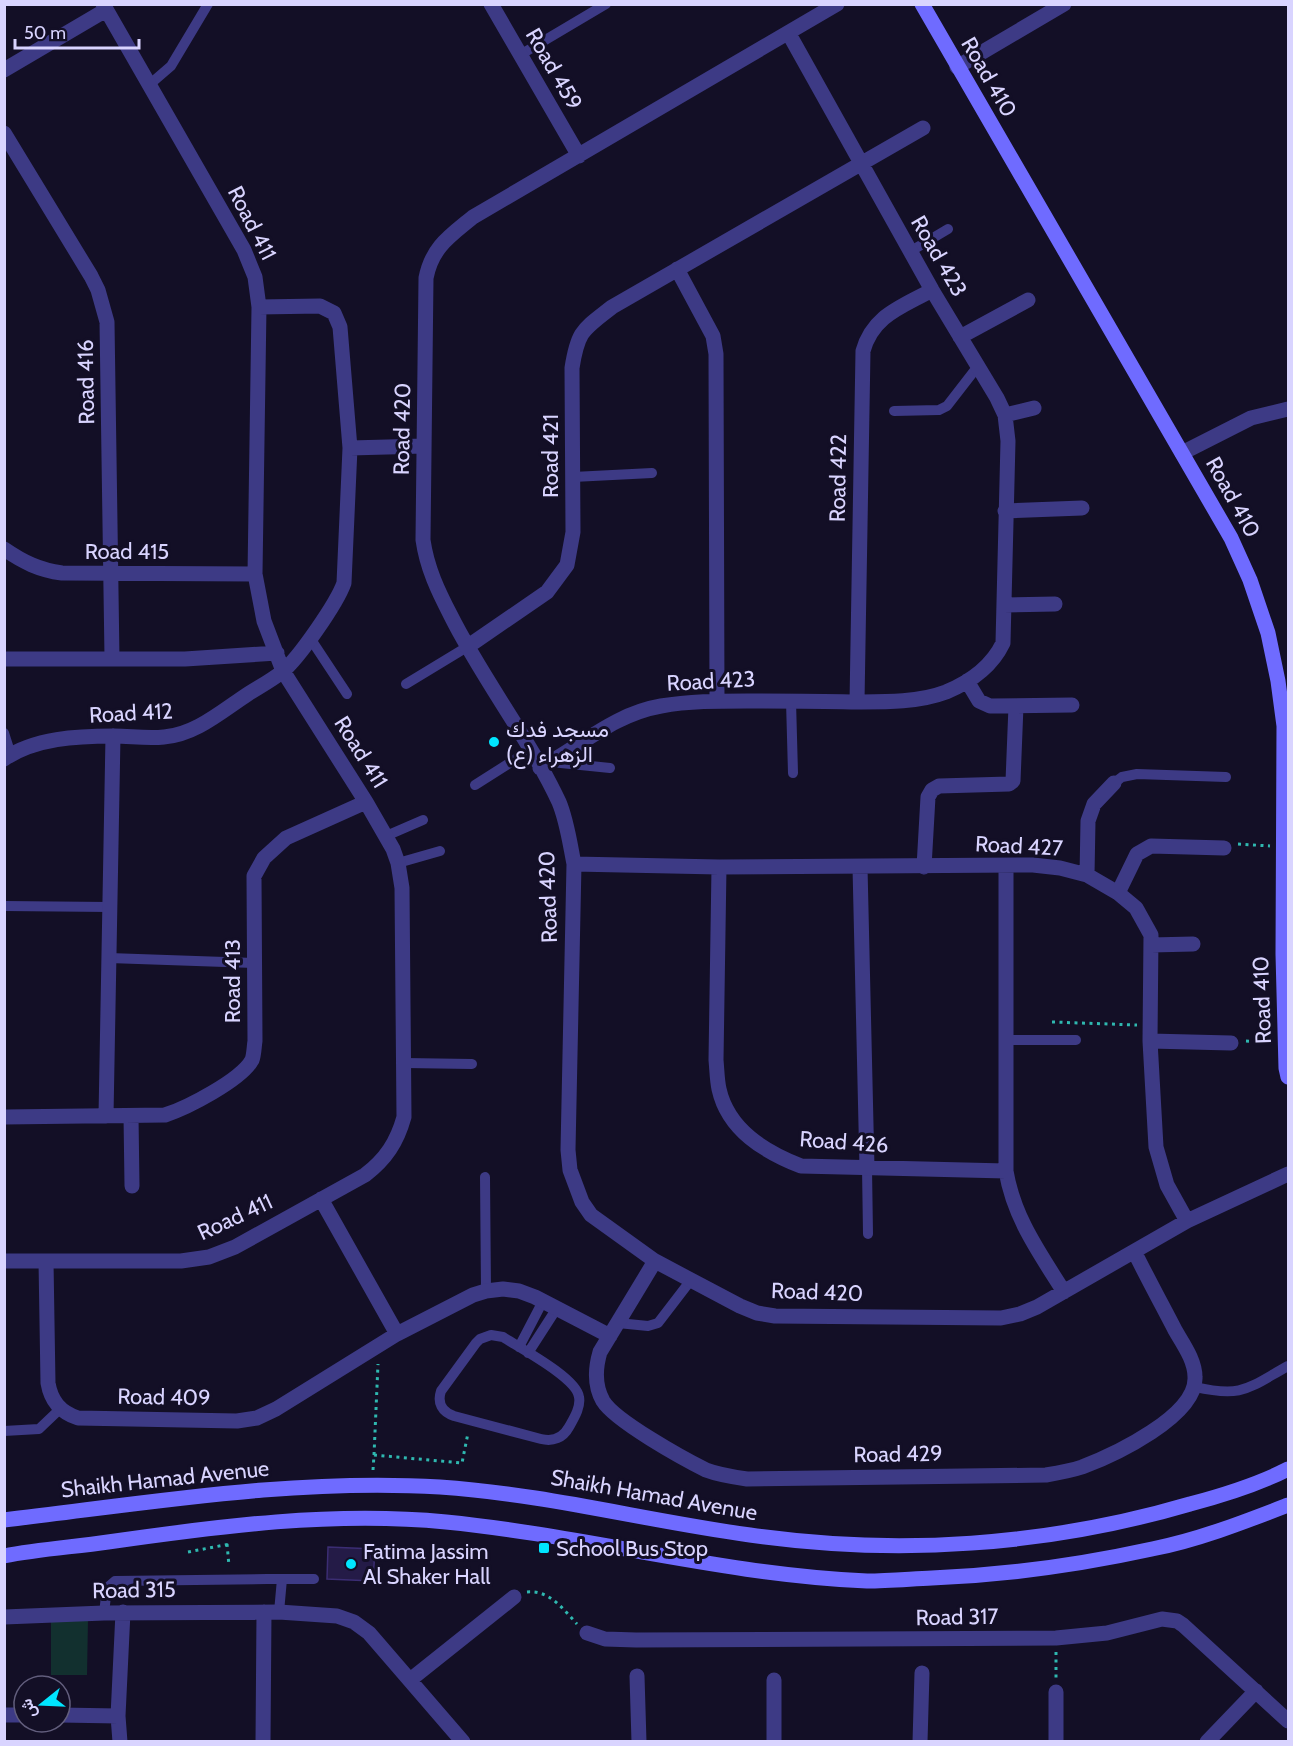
<svg xmlns="http://www.w3.org/2000/svg" width="1293" height="1746" viewBox="0 0 1293 1746" font-family="Cabin,Vazirmatn,sans-serif">
	<style>
		.green { fill: #12302f }
		.building { fill: #241b47; stroke: #3b2d73; stroke-width: 1.5 }
		.lines { fill: none; stroke-linecap: round; stroke-linejoin: round }
		.path { stroke: #2fb8b0; stroke-width: 3; stroke-dasharray: 3 4.5; stroke-linecap: butt }
		.lane { stroke: #3d3a85; stroke-width: 10 }
		.street { stroke: #3d3a85; stroke-width: 15 }
		.secondary { stroke: #6f6bff; stroke-width: 15 }
		.poi-dot { fill: #00e5ff; stroke: #130f26; stroke-width: 2 }
		.labels { text-anchor: middle; dominant-baseline: central; stroke-width: 6; stroke-linejoin: round; paint-order: stroke }
		.street-label { font-size: 22px; fill: #d9d4ff; stroke: #130f26 }
		.poi-label { font-size: 22px; fill: #d9d4ff; stroke: #130f26; text-anchor: start }
	</style>
	<rect width="100%" height="100%" fill="#130f26"/>
	<path class="green" d="M51 1619 88 1620 87 1675H51Z"/>
	<path class="building" d="M328 1547 375 1549 373 1581 327 1579Z"/>
	<g class="lines">
		<path class="path" d="M1238 844 1270 846
			M1052 1022 1137 1025
			M1246 1041 1269 1042
			M374 1455 378 1364
			M373 1470 374 1455 462 1463 468 1433
			M227 1544 229 1566
			M188 1552 230 1544
			M527 1592C550 1590 563 1609 577 1624
			M1056 1652V1678"/>
		<path class="lane" d="M520 55 606 4
			M149 85 171 66 208 4
			M911 251 948 229
			M894 411 939 410 947 406 978 366
			M573 477 652 473
			M310 638 347 694
			M406 684 467 647
			M791 701 793 773
			M4 733 11 755
			M551 762 610 768
			M1114 783 1122 777 1137 774 1226 777
			M475 785 530 750
			M386 836 423 820
			M398 863 440 851
			M4 906 110 907
			M109 958 254 963
			M1006 1040H1076
			M405 1063 472 1064
			M867 1168 868 1234
			M485 1177 486 1291
			M618 1323 648 1326 658 1323 691 1280
			M491 1335 503 1337C520 1348 577 1378 579 1397 581 1407 574 1418 569 1427 563 1438 553 1442 541 1439L454 1416C442 1412 437 1403 441 1391L476 1343 480 1339Z
			M519 1347 543 1301
			M528 1353 557 1308
			M1195 1387C1243 1398 1248 1388 1288 1366
			M4 1431 39 1429 60 1409
			M282 1579H314
			M104 1613 107 1588 115 1581 267 1579H282L279 1612"/>
		<path class="street" d="M491 4 579 156
			M837 4 473 217C450 236 432 247 426 278L423 540C427 568 438 591 451 616 483 680 529 738 559 802 567 821 570 844 574 864L568 1150 570 1170 582 1202 591 1215 655 1261 740 1306 757 1313 775 1316 1001 1318 1020 1314 1037 1307 1187 1221 1288 1174
			M957 67 1064 4
			M4 70 106 10
			M4 133 91 276 98 290 107 322 112 658
			M677 269 713 336 716 354 717 701
			M960 337 1028 300
			M1005 415 1034 408
			M350 448 424 446
			M1182 453 1251 418 1288 409
			M1005 511 1082 508
			M4 549C23 562 39 570 62 573L255 574
			M1004 605 1055 604
			M467 647 547 592 567 565 573 532 572 368C578 330 583 330 612 307L923 128
			M4 659H185L277 653
			M967 681 979 701 990 706 1072 705
			M857 702 863 351C873 315 902 307 932 290
			M4 759C35 738 77 736 114 736 130 736 147 739 164 737 195 735 222 711 248 694 259 687 272 680 282 672 299 658 337 603 344 583L350 448 340 327 334 313 320 306 259 307
			M540 768C581 746 614 714 661 706 689 701 718 701 747 701 782 701 817 701 851 702 882 702 917 703 946 692 970 682 992 666 1003 643L1008 441 1005 415 997 398 932 290 789 34
			M574 864 719 867 1033 865 1060 868 1087 875 1118 893 1136 908 1151 935 1150 1041 1156 1147 1167 1185 1187 1221
			M1006 866V1171C1014 1218 1039 1252 1064 1292
			M719 867 716 1060C717 1070 717 1080 719 1089 728 1130 765 1152 801 1166L1006 1171
			M860 867 867 1168
			M924 867 928 797 932 790 939 786 1009 784 1013 781 1016 706
			M1087 875 1088 821 1094 804 1114 783
			M1118 893 1137 854 1151 846 1224 848
			M1151 945 1193 944
			M1150 1041 1231 1043
			M106 1116 113 736
			M131 1116 132 1186
			M4 1117 165 1115C187 1108 241 1080 252 1060 254 1055 254 1047 255 1041L254 876 264 858 286 838 366 802
			M321 1199 397 1334
			M4 1261H181L209 1257 235 1247 365 1175C386 1159 397 1142 404 1117L402 888 398 863 393 849 366 802 283 671 264 621 255 574 259 307 255 277 244 250 103 4
			M46 1261 48 1383C51 1401 60 1412 78 1418L237 1421 257 1418 276 1409 397 1334 473 1295 486 1291 503 1289 519 1291 535 1297 610 1336
			M655 1261 600 1352C595 1369 594 1385 603 1401 615 1421 684 1459 706 1470 719 1475 733 1477 747 1479L1046 1475C1058 1473 1070 1471 1082 1467 1114 1455 1197 1416 1195 1377 1195 1360 1183 1344 1175 1330 1162 1305 1148 1279 1135 1253
			M4 1617 104 1613 279 1612 337 1616 354 1622 369 1633 463 1742
			M587 1633 605 1639 636 1640 1056 1638 1107 1633 1162 1619 1177 1621 1183 1625 1288 1721
			M637 1676 639 1742
			M410 1680 514 1597
			M1056 1692V1742
			M4 1715H24
			M60 1715 118 1716
			M120 1742 118 1716 123 1612
			M263 1742 264 1612
			M774 1742V1680
			M920 1742 922 1673
			M1207 1742 1256 1691"/>
		<path class="secondary" d="M922 4 1231 538 1250 580 1268 633 1278 681 1284 726 1283 954 1286 1068 1288 1077
			M4 1520C149 1503 295 1478 440 1487 545 1494 647 1521 750 1535 897 1556 1047 1546 1190 1504 1224 1495 1257 1485 1288 1469
			M4 1556C39 1549 74 1547 108 1542 220 1526 333 1511 446 1522 587 1536 725 1575 867 1581 888 1581 910 1579 932 1578 1006 1575 1079 1565 1152 1549 1198 1540 1244 1522 1288 1505"/>
	</g>
	<g class="poi-dot">
		<circle cx="494" cy="742" r="6"/>
		<rect x="538" y="1542" width="12" height="12" rx="3"/>
		<circle cx="351" cy="1564" r="6"/>
	</g>
	<g class="labels">
		<g class="street-label">
			<text transform="translate(554 69) rotate(60)">Road 459</text>
			<text transform="translate(989 77) rotate(60)">Road 410</text>
			<text transform="translate(252 223) rotate(63)">Road 411</text>
			<text transform="translate(939 256) rotate(60)">Road 423</text>
			<text transform="translate(86 382) rotate(-91)">Road 416</text>
			<text transform="translate(402 429) rotate(-89)">Road 420</text>
			<text transform="translate(550 456) rotate(-90)">Road 421</text>
			<text transform="translate(838 478) rotate(-89)">Road 422</text>
			<text transform="translate(1233 497) rotate(61)">Road 410</text>
			<text x="127" y="551">Road 415</text>
			<text transform="translate(711 681) rotate(-3)">Road 423</text>
			<text transform="translate(131 713) rotate(-3)">Road 412</text>
			<text transform="translate(361 752) rotate(58)">Road 411</text>
			<text transform="translate(1019 846) rotate(3)">Road 427</text>
			<text transform="translate(548 897) rotate(-92)">Road 420</text>
			<text transform="translate(232 981) rotate(-90)">Road 413</text>
			<text transform="translate(1262 1000) rotate(-92)">Road 410</text>
			<text transform="translate(844 1142) rotate(4)">Road 426</text>
			<text transform="translate(235 1217) rotate(-25)">Road 411</text>
			<text transform="translate(817 1292) rotate(2)">Road 420</text>
			<text transform="translate(164 1397) rotate(1)">Road 409</text>
			<text transform="translate(898 1454) rotate(-1)">Road 429</text>
			<text transform="translate(165 1479) rotate(-6)">Shaikh Hamad Avenue</text>
			<text transform="translate(654 1495) rotate(10)">Shaikh Hamad Avenue</text>
			<text transform="translate(134 1590) rotate(-1)">Road 315</text>
			<text transform="translate(957 1617) rotate(-1)">Road 317</text>
		</g>
		<g class="poi-label">
			<text x="506" y="729">مسجد فدك<tspan x="506" dy="25">الزهراء (ع)</tspan></text>
			<text x="556" y="1548">School Bus Stop</text>
			<text x="363" y="1551">Fatima Jassim<tspan x="363" dy="25">Al Shaker Hall</tspan></text>
		</g>
	</g>
	<rect width="1293" height="1746" fill="none" stroke="#d9d4ff" stroke-width="12"/>
	<g transform="translate(42 1704) rotate(252)"><circle r="28" fill="#130f26" stroke="#625e7d" stroke-width="1.5"/>
	<path d="M0-4.5L10 22L0 15L-10 22Z" fill="#00e5ff"/>
	<text y="-9" font-size="16" font-weight="bold" text-anchor="middle" fill="#d9d4ff">ش</text>
	</g>
	<path d="M15 39v9h124v-9" fill="none" stroke="#d9d4ff" stroke-width="3"/>
	<text x="24" y="39" font-size="18" fill="#d9d4ff" stroke="#130f26" stroke-width="4.5" paint-order="stroke">50 m</text>
</svg>
